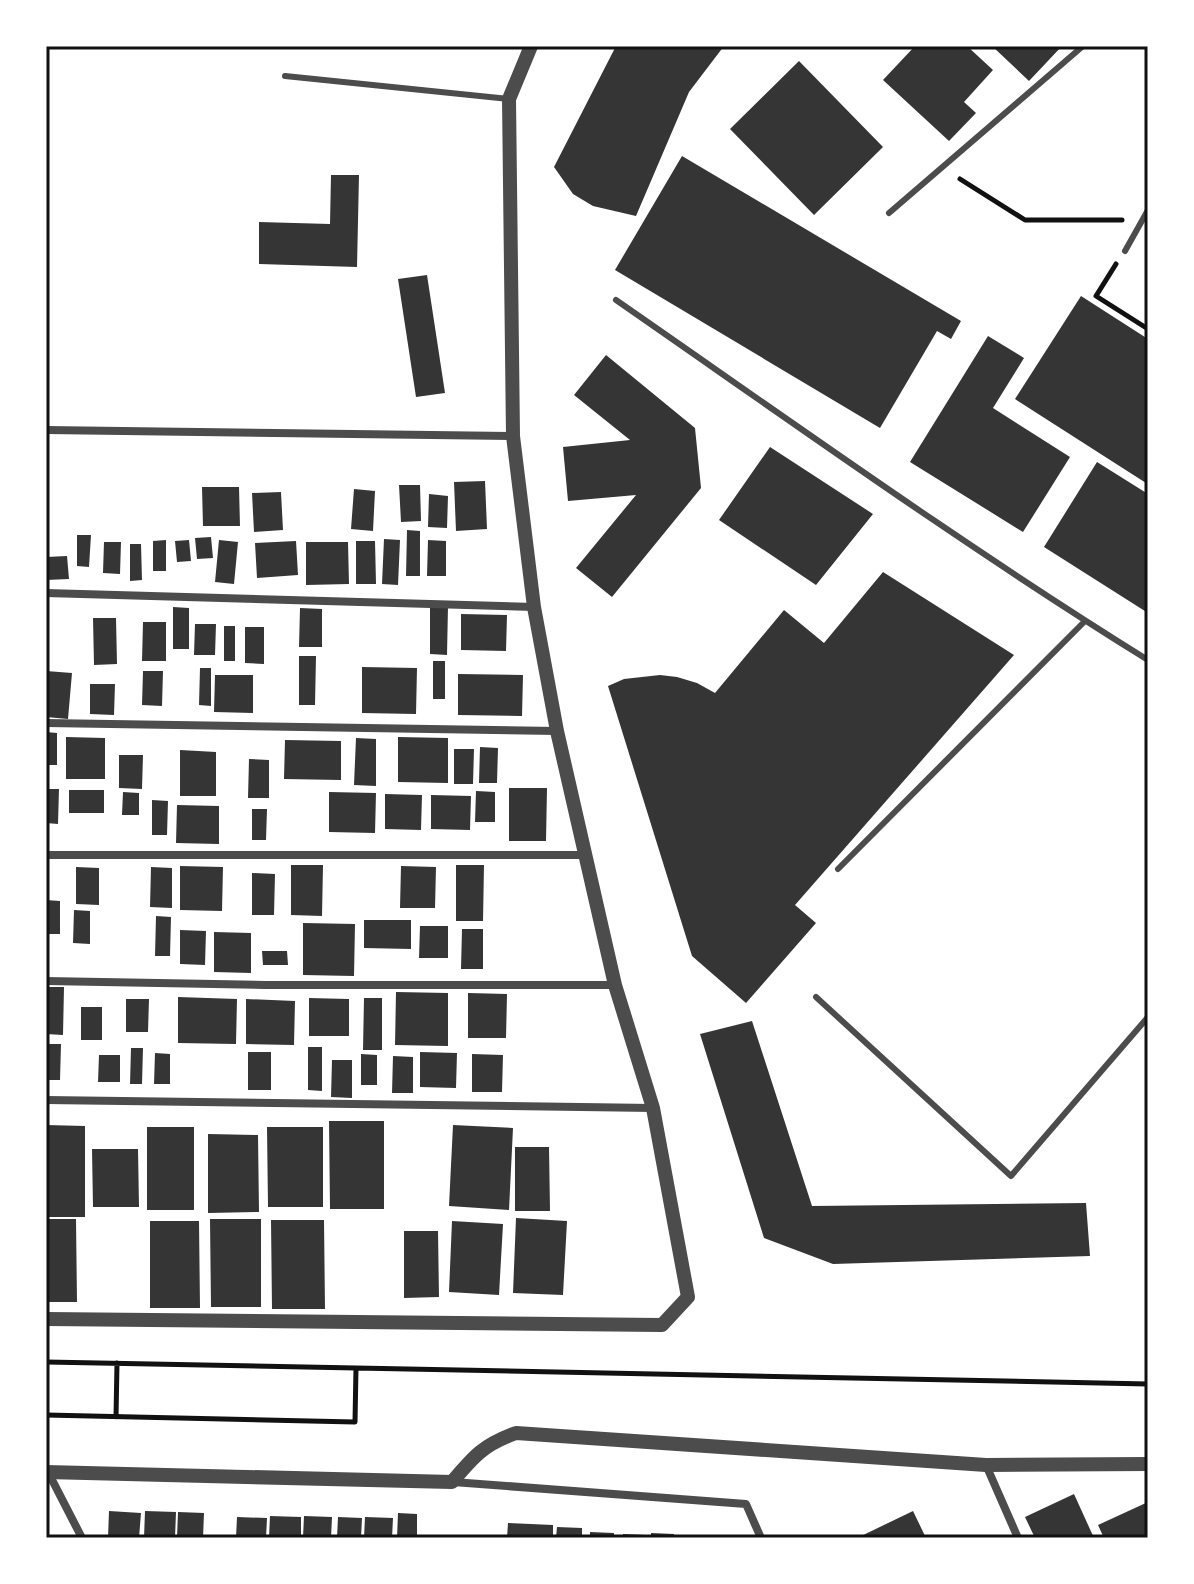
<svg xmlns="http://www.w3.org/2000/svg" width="1194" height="1584" viewBox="0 0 1194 1584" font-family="'IBM Plex Sans',sans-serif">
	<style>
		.building { fill: #353535 }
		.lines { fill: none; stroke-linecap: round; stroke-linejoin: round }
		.path { stroke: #111; stroke-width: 5 }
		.service { stroke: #4c4c4c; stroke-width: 6 }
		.minor { stroke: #4c4c4c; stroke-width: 8 }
		.tertiary { stroke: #4c4c4c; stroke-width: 14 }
		.neatline { fill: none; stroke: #111; stroke-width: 3 }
	</style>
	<rect width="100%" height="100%" fill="#fff"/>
	<path class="building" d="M616 46H724L689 92 636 216 593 206 573 194 554 167Z
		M915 46H967L993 70 964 102 976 113 949 141 883 80Z
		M992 46H1062L1029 81Z
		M799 61 883 147 814 215 730 129Z
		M682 156 961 321 951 339 937 331 880 428 615 270Z
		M331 175H359L357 267 259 264V222L330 224Z
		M427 275 445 393 416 397 398 279Z
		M1081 296 1148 339V480L1146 483 1015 399Z
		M988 336 1024 358 993 408 1070 457 1023 532 910 462Z
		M606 355 695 428 701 488 612 597 576 568 636 495 568 501 563 447 630 440 574 395Z
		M770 447 873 514 816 585 719 520Z
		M1097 462 1148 494V613L1044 547Z
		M485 481 487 529 456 531 454 482Z
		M399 485H420L421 521 401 522Z
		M202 487H239L240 526H203Z
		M354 489 375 491 373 531 351 529Z
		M281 492 283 530 254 532 252 493Z
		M429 494 448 496 447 528 428 527Z
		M407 530 420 531V576H406Z
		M77 535H91L89 567 77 566Z
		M211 537 213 558 197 559 195 538Z
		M384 539 400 540 398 585 382 584Z
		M166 540V571H153V541Z
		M189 540 191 561 177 562 175 541Z
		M219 540 238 542 234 584 215 582Z
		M428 540 446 541V576H427Z
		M296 541 298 575 257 578 255 543Z
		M356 541H375L376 584H356Z
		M104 542H121L120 574 103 573Z
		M306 542H348L349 584 306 585Z
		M130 544H141L142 580 130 581Z
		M67 556 69 579 46 580V557Z
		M883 572 1014 655 795 905 816 923 746 1003 692 956 608 686 624 679 660 675 677 677 697 683 715 693 784 610 824 643Z
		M430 606H448L447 655 430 654Z
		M173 607 189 608V649H173Z
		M300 608 322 609V647H299Z
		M461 614 507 615 506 651 461 650Z
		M93 618H116L117 664 94 665Z
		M143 622H166V661H142Z
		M195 624H216L215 655H194Z
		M224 626H235V661H224Z
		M245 627H264V664L245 663Z
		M299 656H316L315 705H299Z
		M433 661H445V699H433Z
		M362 667 417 668 416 714 362 713Z
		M200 668H211V706L199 705Z
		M46 671 72 673 68 719 46 717Z
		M143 671H163L162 706 142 705Z
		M458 674 523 675 522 716 458 715Z
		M215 675H253V713L214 712Z
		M90 684H115L114 715 90 714Z
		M46 732 57 733V765H46Z
		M66 737 105 738V779H66Z
		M398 737 448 738V783L398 782Z
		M356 738 376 739V786L354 785Z
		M285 740 341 741V780L284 779Z
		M480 747 498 748 497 783H479Z
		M454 749H474L473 784H454Z
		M180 750 216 752V796H180Z
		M119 755H143L142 789 119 788Z
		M249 759 269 760V798H248Z
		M509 788H547L546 841H509Z
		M46 789H59L58 824 46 823Z
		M69 790H104V813H69Z
		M476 791 495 792V822H475Z
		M123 792 139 793V815H122Z
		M329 792 376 793 375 833 329 832Z
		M385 794 422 795 421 830 385 829Z
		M431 795 471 796 470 830 431 829Z
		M152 800 168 801 167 835H152Z
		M177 805 219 806V844L176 843Z
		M252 809H267L266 840H252Z
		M291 865H323L322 916 291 915Z
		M456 865H484L483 921H456Z
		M180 866 223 867 222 911 180 910Z
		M401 866 436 867 435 908H400Z
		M76 867 99 868V905L76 904Z
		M151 867 172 868V908L150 907Z
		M252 873 275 874 274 915H252Z
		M46 900 60 901V934H46Z
		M74 910 90 911V944L73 943Z
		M156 916 171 917 170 956H155Z
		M364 920H411V949L364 948Z
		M303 923 355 924 354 976 303 975Z
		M420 926H448V958H419Z
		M462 929H483V969H461Z
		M180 930 206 931 205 965 180 964Z
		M214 932 251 933V973L214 972Z
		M262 951H287L288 965H263Z
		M46 987H64L63 1035 46 1034Z
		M396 992 448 993V1046L395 1045Z
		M468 993 507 994 506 1038H468Z
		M178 997 237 999 236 1044 178 1043Z
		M309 998 349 999V1036H309Z
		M364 998H382V1050H363Z
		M126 999H149L148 1032H126Z
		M246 999 295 1001 294 1045 246 1044Z
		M81 1007H102V1040H81Z
		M752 1021 812 1206 1086 1203 1090 1256 833 1264 764 1238 700 1034Z
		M46 1044H61L60 1080H46Z
		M308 1047H322V1091L308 1090Z
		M131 1048H143L142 1084H130Z
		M248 1052H271V1090H248Z
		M420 1052 457 1053 456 1088 420 1087Z
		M155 1053 170 1054V1084H154Z
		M361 1054 377 1055V1085H361Z
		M472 1054 503 1055 502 1092H472Z
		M99 1055H120V1082H98Z
		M393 1056 413 1057V1093H392Z
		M332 1060H352V1098L331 1097Z
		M329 1121H384V1209H330Z
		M46 1125 85 1126V1217H46Z
		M453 1125 513 1128 509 1210 449 1206Z
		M147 1127H194V1210H147Z
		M267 1127H323V1207H268Z
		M208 1134 258 1135 259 1212 208 1213Z
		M515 1147H549L550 1211H515Z
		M92 1149H138L139 1207H93Z
		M516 1218 567 1221 563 1295 513 1293Z
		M46 1219H76L77 1302H46Z
		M210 1219H261V1307H211Z
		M271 1220H324L325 1309H272Z
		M150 1221H199L200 1308H150Z
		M452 1221 503 1224 499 1295 449 1292Z
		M404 1231H438L439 1297 404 1298Z
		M1074 1494 1094 1538H1035L1025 1517Z
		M1148 1502V1538H1104L1098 1525Z
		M109 1511 141 1513 139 1538H108Z
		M145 1511 176 1512 175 1538H144Z
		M913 1511 926 1538H857Z
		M178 1512 204 1513 203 1538H177Z
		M398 1513 417 1514V1538H397Z
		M270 1516 301 1517V1538H269Z
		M304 1516 332 1517 331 1538H303Z
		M237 1517 267 1518 266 1538H236Z
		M338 1517 362 1518 361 1538H337Z
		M365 1517 393 1518 392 1538H364Z
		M508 1523 553 1525V1538H507Z
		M557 1527 582 1528V1538H556Z
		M590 1532 614 1533V1538H590Z
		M651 1533 674 1534V1538H651Z
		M623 1534 646 1535V1538H623Z"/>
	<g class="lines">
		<path class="path" d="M960 179 1025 220H1122
			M1116 264 1096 296 1148 329
			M46 1362 356 1368 355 1422 46 1415
			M356 1368 1148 1384
			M116 1417 117 1363"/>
		<path class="service" d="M285 76 509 99
			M889 213 1083 46
			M1125 251 1148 210
			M616 300C792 422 966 547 1148 660
			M838 869 1085 621
			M816 997 1011 1176 1148 1017"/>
		<path class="minor" d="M46 430 513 436
			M46 593 534 607
			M46 723 557 731
			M46 855H585
			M46 981 265 985H615
			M46 1100 653 1108
			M986 1465 1018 1538
			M48 1472 82 1538
			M453 1482 746 1504 761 1538"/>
		<path class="tertiary" d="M46 1319 662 1325 688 1297 653 1108 615 985 557 731 534 607 513 436 509 99 531 46
			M46 1472 452 1482C474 1456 483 1445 516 1433L986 1465 1148 1464"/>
	</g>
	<rect width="1194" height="1584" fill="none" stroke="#ffffff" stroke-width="96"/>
	<rect x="48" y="48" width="1098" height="1488" class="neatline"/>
</svg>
